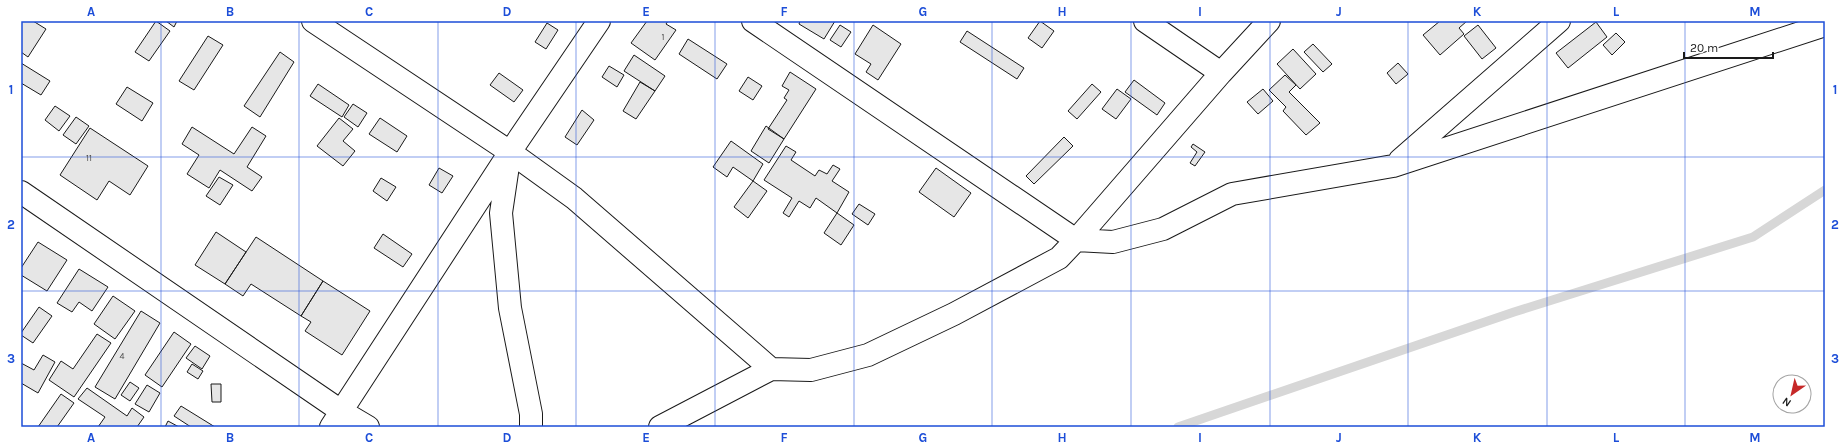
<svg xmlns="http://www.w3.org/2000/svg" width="1846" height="448" viewBox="0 0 1846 448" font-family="Karla,sans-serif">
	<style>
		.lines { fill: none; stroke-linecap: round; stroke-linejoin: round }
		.stream { stroke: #d7d7d7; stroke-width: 9 }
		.building { fill: #e6e6e6; stroke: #1a1a1a }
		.minor-casing { stroke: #1a1a1a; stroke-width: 24 }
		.minor { stroke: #fff; stroke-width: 22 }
		.grid { fill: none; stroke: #1d4ed8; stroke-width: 1; stroke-opacity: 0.55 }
		.labels { text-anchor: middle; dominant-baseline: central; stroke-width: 3; stroke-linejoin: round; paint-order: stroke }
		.number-label { font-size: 9px; fill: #4d4d4d }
		.neatline { fill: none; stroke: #1d4ed8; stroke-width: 1.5 }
		.grid-label { font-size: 13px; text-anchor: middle; font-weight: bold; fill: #1d4ed8 }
	</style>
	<rect width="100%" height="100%" fill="#fff"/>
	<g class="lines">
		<path class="stream" d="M1178 427 1514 312 1753 237 1825 190"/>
	</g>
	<path class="building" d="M21 21H33L46 29 28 57 21 52Z
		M156 21 170 31 149 61 135 52Z
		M166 21H177L174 27Z
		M647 21H668L666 24 676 30 655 60 631 43Z
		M800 21H835L824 39 799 24Z
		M1040 21 1054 31 1042 48 1028 38Z
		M1440 21H1467L1459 28 1464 34 1440 55 1423 35Z
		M1596 22 1607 37 1568 68 1556 53Z
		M547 23 558 30 546 49 535 42Z
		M840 25 851 32 841 47 830 40Z
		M873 25 901 44 878 80 866 72 871 64 855 54Z
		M1478 25 1496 48 1482 59 1464 36Z
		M967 31 1024 68 1017 79 960 42Z
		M1616 33 1625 42 1612 55 1603 45Z
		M208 36 223 45 194 90 179 81Z
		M688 39 727 64 717 79 679 54Z
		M1313 44 1332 64 1323 72 1304 52Z
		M1293 49 1316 74 1300 89 1277 64Z
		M280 52 294 62 260 117 244 106Z
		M634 55 665 76 655 91 624 71Z
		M21 63 50 81 41 95 21 83Z
		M1398 63 1408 74 1396 84 1387 73Z
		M609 66 624 75 617 87 602 77Z
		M790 72 816 89 784 139 768 129 787 100 784 98 789 90 782 86Z
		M499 73 523 90 514 102 490 85Z
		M1285 75 1296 85 1289 92 1320 123 1306 135 1283 111 1286 107 1269 90Z
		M748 77 762 86 753 100 739 91Z
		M1134 80 1165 103 1157 115 1125 92Z
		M640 82 655 91 636 119 623 111Z
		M318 84 349 105 342 117 310 96Z
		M1092 84 1101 92 1077 119 1068 111Z
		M127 87 153 103 142 121 116 104Z
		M1117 89 1131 99 1116 119 1102 109Z
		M1263 89 1273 101 1258 114 1247 102Z
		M353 104 367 113 358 127 344 117Z
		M55 106 70 116 59 131 45 120Z
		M582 110 594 120 577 145 565 137Z
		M76 117 89 126 76 144 63 135Z
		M339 118 353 129 343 141 355 151 343 166 317 146Z
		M380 118 407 136 397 152 369 134Z
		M766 126 784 139 769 163 751 151Z
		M192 127 234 154 252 127 266 136 247 167 262 177 252 191 220 170 209 188 187 174 199 155 182 144Z
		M90 128 148 166 130 195 109 181 97 200 60 175Z
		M1064 137 1073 146 1034 184 1026 176Z
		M731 141 763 164 753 181 733 167 727 177 713 167Z
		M1193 144 1205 152 1195 166 1190 163 1197 152 1191 147Z
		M786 146 796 152 791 160 815 176 819 170 827 174 833 165 840 169 832 181 849 192 837 213 816 198 810 208 799 201 789 217 783 213 792 198 764 180Z
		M439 168 453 176 442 193 429 185Z
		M936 168 971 193 954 217 919 192Z
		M219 177 233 185 220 205 206 196Z
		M381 178 396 187 387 201 373 191Z
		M753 181 767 191 748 218 734 207Z
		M859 204 875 214 868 225 852 214Z
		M837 213 854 225 841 245 824 233Z
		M216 232 246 252 225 284 195 265Z
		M383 234 412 254 403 267 374 248Z
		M256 237 323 281 301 316 251 284 243 296 225 284Z
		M38 242 67 260 47 291 21 275V268Z
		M79 269 108 287 92 311 79 302 72 312 57 303Z
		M323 281 370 311 342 355 305 331 311 322 301 316Z
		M113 296 135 311 115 339 94 324Z
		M39 307 52 316 33 343 21 335V333Z
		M141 311 160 323 115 399 95 387Z
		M174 332 191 344 162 387 145 375Z
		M97 334 111 343 74 397 49 380 61 361 73 369Z
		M195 346 210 356 202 369 186 358Z
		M43 355 55 362 38 393 21 383V363L34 370Z
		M192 364 203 371 198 379 187 372Z
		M130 382 139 388 130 401 121 395Z
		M211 384H221V402H212Z
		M147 385 160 393 149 412 135 404Z
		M87 388 127 416 132 408 144 417 137 427H98L105 417 78 399Z
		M61 394 74 403 57 427H38Z
		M181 406 215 427H191L174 416Z
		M168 421 179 427H165Z"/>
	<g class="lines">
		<g class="minor-casing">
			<path id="minor" d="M313 21 510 152 574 198 771 369
				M753 21 1076 240 1221 73 1269 21
				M1145 21 1221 73
				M509 159 501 213 510 308 531 414V427
				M1400 160 1559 21
				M21 192 341 411 368 427
				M331 427 510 152 599 21
				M660 427 771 369 811 370 868 355 954 314 1059 258 1076 240 1113 242 1163 229 1232 194 1393 166 1825 25"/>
		</g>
		<use href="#minor" class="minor"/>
	</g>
	<path class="grid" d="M161 21V427M299 21V427M438 21V427M576 21V427M715 21V427M854 21V427M992 21V427M1131 21V427M1270 21V427M1408 21V427M1547 21V427M1685 21V427M21 157H1825M21 291H1825"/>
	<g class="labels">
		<g class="number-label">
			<text x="663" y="37">1</text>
			<text x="89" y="158">11</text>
			<text x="122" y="356">4</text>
		</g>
	</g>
	<rect width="1846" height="448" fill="none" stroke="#ffffff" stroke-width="44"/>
	<g transform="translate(1792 394) rotate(214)"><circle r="19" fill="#ffffff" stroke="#a3a3a3"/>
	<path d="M0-3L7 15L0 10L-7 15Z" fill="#c62828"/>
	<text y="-6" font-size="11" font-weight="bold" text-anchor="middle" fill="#1a1a1a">N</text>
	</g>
	<path d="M1684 52v6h89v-6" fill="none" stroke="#1a1a1a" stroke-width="2"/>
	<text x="1690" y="52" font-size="12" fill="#1a1a1a" stroke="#ffffff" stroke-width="3" paint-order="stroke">20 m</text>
	<rect x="22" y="22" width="1802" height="404" class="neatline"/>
	<g class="grid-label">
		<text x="91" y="16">A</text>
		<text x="230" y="16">B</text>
		<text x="369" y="16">C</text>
		<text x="507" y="16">D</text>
		<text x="646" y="16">E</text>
		<text x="784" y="16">F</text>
		<text x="923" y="16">G</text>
		<text x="1062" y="16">H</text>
		<text x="1200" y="16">I</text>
		<text x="1339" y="16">J</text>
		<text x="1477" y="16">K</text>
		<text x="1616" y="16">L</text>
		<text x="1755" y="16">M</text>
		<text x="11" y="94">1</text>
		<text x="1835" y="94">1</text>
		<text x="11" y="229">2</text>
		<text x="1835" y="229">2</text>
		<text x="11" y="363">3</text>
		<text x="1835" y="363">3</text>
		<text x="91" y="442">A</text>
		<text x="230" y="442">B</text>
		<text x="369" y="442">C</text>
		<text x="507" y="442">D</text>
		<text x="646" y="442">E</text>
		<text x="784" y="442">F</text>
		<text x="923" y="442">G</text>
		<text x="1062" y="442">H</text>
		<text x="1200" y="442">I</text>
		<text x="1339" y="442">J</text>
		<text x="1477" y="442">K</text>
		<text x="1616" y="442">L</text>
		<text x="1755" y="442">M</text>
	</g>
</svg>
